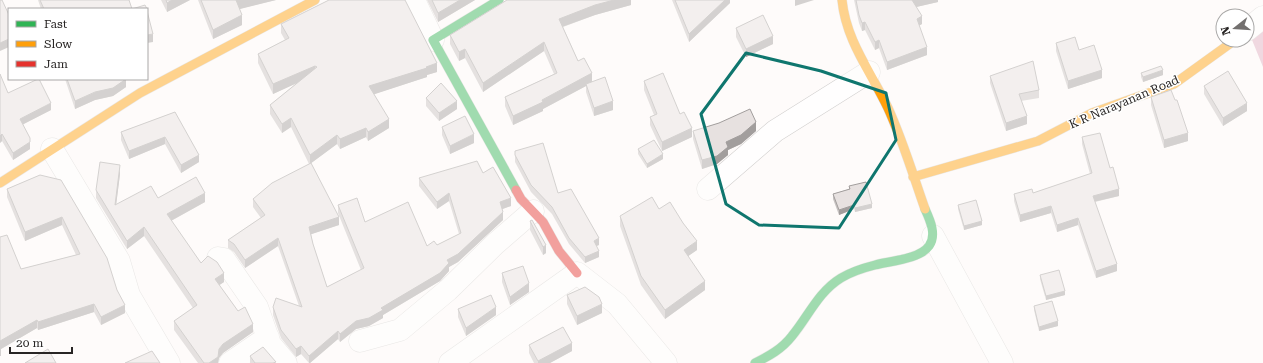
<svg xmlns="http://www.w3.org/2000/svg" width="1263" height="363" viewBox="0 0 1263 363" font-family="'Roboto Serif',serif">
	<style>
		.water { fill: #e0adc1 }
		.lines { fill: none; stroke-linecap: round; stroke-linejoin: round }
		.street-casing { stroke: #d1cfce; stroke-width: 23 }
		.fast-casing { stroke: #d1cfce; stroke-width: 10 }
		.slow-casing { stroke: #d1cfce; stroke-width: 10 }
		.jam-casing { stroke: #d1cfce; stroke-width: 10 }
		.street { stroke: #fffefe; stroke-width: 22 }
		.fast { stroke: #30b455; stroke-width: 9 }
		.slow { stroke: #ff9f0a; stroke-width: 9 }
		.jam { stroke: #e5322d; stroke-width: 9 }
		.wall { fill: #c7c2c1 }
		.shaded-wall { fill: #a29e9d }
		.building { fill: #e7e1e0; stroke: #a29e9d }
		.marked { fill: none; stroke: #0f766e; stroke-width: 3; stroke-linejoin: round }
		.labels { text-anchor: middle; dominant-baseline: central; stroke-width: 3; stroke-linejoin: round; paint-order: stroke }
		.street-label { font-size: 12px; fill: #282524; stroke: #fff }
	</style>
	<rect width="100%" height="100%" fill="#fefbfa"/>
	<path class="water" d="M1263 25V67L1250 35Z"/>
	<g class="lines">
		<g class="street-casing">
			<path id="street" d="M414 0 433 40
				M1247 30 1263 17
				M52 149 119 261 129 295 169 363
				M708 189 775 131 869 72
				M933 236 1002 363
				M218 258 224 259 257 307 270 344 286 363
				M360 341 400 330 448 290 495 244 533 211
				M230 363 268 337
				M450 363 577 273 617 304 666 363"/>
		</g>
		<g class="fast-casing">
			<path id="fast" d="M499 0 433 40 516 190
				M755 363C769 356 782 349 792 336 808 317 818 292 841 278 851 272 863 268 875 265 890 261 920 259 929 246 937 235 930 220 925 209"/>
		</g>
		<g class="slow-casing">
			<path id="slow" d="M842 0C846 41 871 72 888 108 903 141 913 175 925 209
				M913 177 1038 141 1092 113 1174 84 1235 40
				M0 183 140 93 315 0"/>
		</g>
		<g class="jam-casing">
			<path id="jam" d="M516 190 521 199 543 222 559 251 577 273"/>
		</g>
		<use href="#street" class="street"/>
		<use href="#fast" class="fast"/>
		<use href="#slow" class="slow"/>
		<use href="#jam" class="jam"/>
	</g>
	<path class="wall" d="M38 0H129L132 9H147H41Z
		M161 0H190L167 12Z
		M198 0H276L239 9 242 25 213 39Z
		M427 0H475L438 22Z
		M631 0V5L595 15 563 27 578 61 592 82 613 110 594 116 586 92V86L543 109V111L513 125 505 106V97L554 74 544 51 483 92 465 58 459 61 450 44V35L505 1Z
		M672 0H730V3L689 42Z
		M854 0H938V2L916 7 922 24 919 25 927 55 887 70 879 48 875 50 865 30 862 31 859 23Z
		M281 24 437 72 427 75V77L374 94 389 128 368 141 366 137 340 149 337 144 311 163 339 225 311 234 313 244 327 287 361 270 338 213V205L365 222 427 246 437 245 459 234 449 201 437 209 419 186V178L483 173 511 206 502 209 503 220 458 262 449 267V271L440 281 383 315V318L369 326 356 329 340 342 338 339 310 363H309L301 354 296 357 281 338 273 315V307L299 306 278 246 245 268 234 252 228 248V240L261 218 253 207V199L309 164 291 127 282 133 270 114V105L298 82 273 94 258 63V54L285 40 281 33Z
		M736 28 773 44 746 57 736 37Z
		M1056 43 1079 50 1102 78 1068 89 1056 51Z
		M1141 73 1163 75 1143 82 1141 77Z
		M990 76 1039 90V98L1021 101 1027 124 1006 131 990 83Z
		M65 79H125L126 87 113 96 95 100 75 109Z
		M644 81 680 114 692 137 662 151 650 125V117L654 115 644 90Z
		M1204 86 1247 111 1223 126 1204 94Z
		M8 93 51 110 23 124 30 149 13 160 2 141 0 143Z
		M1151 97 1188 141 1164 148 1151 105Z
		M426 98 457 109 439 121 426 106Z
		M175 112 199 162 181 173 165 144 129 159 121 140V132Z
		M442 127 474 143 450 154 442 135Z
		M693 131H756L741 144 728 150V155L717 164 702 169 693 139Z
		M1082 137 1110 168 1119 196 1095 202 1117 271 1096 278 1078 225 1057 232 1051 213 1020 222 1014 201V194L1033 193 1090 174 1082 144Z
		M638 149 663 159 647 168 638 154Z
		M515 155 558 193 599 245 596 246 599 257 585 263 569 244 552 214 531 192 515 162Z
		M120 174 116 205 158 198 205 202 171 221 201 263 224 282 219 285 253 332 223 353 219 358 218 363H198L174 330V321L193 308 144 236 127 249 96 198V190Z
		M40 175 117 290 125 313 101 325 94 312 38 330 37 328 1 349V356H0V237L21 269 76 255 62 225 25 241 7 197V189Z
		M849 186 872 208 855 212 854 209 839 215 833 199V194L849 189Z
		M958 205 982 225 964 230 958 209Z
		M659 209 697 250 688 256 705 290 665 319 641 285 620 226V216Z
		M532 220 546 253 543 255 530 230V221Z
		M502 273 529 292 510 305 502 282Z
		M1040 275 1065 295 1046 300 1040 279Z
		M567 295 602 313 577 325 567 304Z
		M1034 306 1058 326 1039 331 1034 310Z
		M458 309 496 315 466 336 458 317Z
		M529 345 572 351 550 363H534L529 353Z
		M250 356 276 363H250Z"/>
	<path class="shaded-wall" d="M172 0H190L167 12V3Z
		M236 0H276L236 10Z
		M460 0H475L438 22V13Z
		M614 0H631V5L595 15 559 28V19L595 5Z
		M725 0H730V3L689 42V34Z
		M795 0H814L795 6Z
		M912 0H938V2L912 8Z
		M242 15V25L213 39V30Z
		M922 16V24L917 27V19Z
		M865 22V30L862 31V23Z
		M153 34V42L147 43V35Z
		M773 36V44L746 57V49Z
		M9 39V47L0 51V43Z
		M879 40V48L875 50V42Z
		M544 42V51L483 92V83Z
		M927 47V55L887 70V62Z
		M465 49V58L459 61V52Z
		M437 63V72L427 75V77L369 96V86Z
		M315 66V75L273 94V84Z
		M1102 70V78L1068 89V81Z
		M1163 70V75L1143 82V77Z
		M592 73V82L586 84V86L543 109V111L513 125V116Z
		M126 79V87L113 96 95 100 75 109V101Z
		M457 101V109L439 121V113Z
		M613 101V110L594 116V108Z
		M51 103V110L20 126V119Z
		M1247 103V111L1223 126V118Z
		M1027 116V124L1006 131V123Z
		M291 118V127L282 133V124Z
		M389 119V128L368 141V132Z
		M756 122V131L741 144 728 150V155L717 164 702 169V160L726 142Z
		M366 128V137L340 149V139Z
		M692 128V137L662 151V142Z
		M1188 133V141L1164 148V140Z
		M2 134V141L0 143V136Z
		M474 134V143L450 154V146Z
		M337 135V144L310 164V155Z
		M165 137V144L129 159V151Z
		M30 142V149L13 160V153Z
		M663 154V159L647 168V164Z
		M199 155V162L181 173V165Z
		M120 165V174L115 214V205Z
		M1119 189V196L1093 202V196Z
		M205 193V202L167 223V214Z
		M449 193V201L437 209V202Z
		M511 198V206L500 210V202Z
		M872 204V208L855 212V208Z
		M854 205V209L839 215V210Z
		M1051 206V213L1020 222V215Z
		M503 212V220L458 262 449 267V271L440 281 383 315V318L369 326 356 329 340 342V334L356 321 381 308 447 260Z
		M62 217V225L25 241V232Z
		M339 217V225L309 235V227Z
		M1078 218V225L1057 232V225Z
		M982 221V225L964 230V226Z
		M144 227V236L127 249V241Z
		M278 238V246L245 268V260Z
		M599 238V245L594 247V241Z
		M697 241V250L684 259V250Z
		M546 245V253L543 255V247Z
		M599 251V257L585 263V257Z
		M1117 264V271L1096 278V271Z
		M224 273V282L215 288V279Z
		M705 281V290L665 319V310Z
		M529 283V292L510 305V297Z
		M1065 291V295L1046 300V296Z
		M94 304V312L38 330V322Z
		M602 304V313L577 325V316Z
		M125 305V313L101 325V317Z
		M496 307V315L466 336V328Z
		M37 320V328L1 349V356H0V341Z
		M1058 321V326L1039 331V327Z
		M253 324V332L223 353 219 358 218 363H209L223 344Z
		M338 331V339L310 363H309V356Z
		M572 343V351L550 363H538V361Z
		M301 346V354L296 357V349Z"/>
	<path class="building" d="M0 0H2L9 15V39L0 43Z
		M40 0H129L132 9 145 5 147 9H44Z
		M166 0H172L167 3Z
		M201 0H238H236L242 15 213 30Z
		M329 0H405L437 63 426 67 427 68 369 86 389 119 368 132 366 128 340 139 337 135 310 155 291 118 282 124 270 105 317 67 315 66 273 84 258 54 289 38 281 24Z
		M432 0H460L438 13Z
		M507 0H614L595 5 559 19 578 61 584 58 592 73 542 100 543 102 513 116 505 97 557 73 544 42 483 83 465 49 459 52 450 35Z
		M675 0H725L689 34Z
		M856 0H912L922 16 917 19 927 47 887 62 879 40 875 42 865 22 862 23 859 15Z
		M147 11 153 34 147 35Z
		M763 15 773 36 746 49 736 28Z
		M1075 37 1079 50 1094 45 1102 70 1068 81 1056 43Z
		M1033 61 1039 90 1019 94 1027 116 1006 123 990 76Z
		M1161 66 1163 70 1143 77 1141 73Z
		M1228 71 1247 103 1223 118 1204 86Z
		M663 73 680 114 684 112 692 128 662 142 650 117 657 114 644 81Z
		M0 74 8 93 38 79H39L51 103 20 119 30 138V142L13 153 2 134 0 136Z
		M605 77 613 101 594 108 586 84Z
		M67 79H126L113 88 95 92 75 101Z
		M441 83 457 101 439 113 426 98Z
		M1171 90 1175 100H1177L1188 133 1164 140 1151 97Z
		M750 109 756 122 741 135 726 142 728 147 717 156 702 160 693 131 719 123Z
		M175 112 199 155 181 165 165 137 129 151 121 132Z
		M465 116 474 134 450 146 442 127Z
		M1100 133 1110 168 1113 167 1119 189 1093 196 1117 264 1096 271 1078 218 1057 225 1051 206 1020 215 1014 194 1032 189 1033 193 1092 173 1082 137Z
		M654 140 663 154 647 164 638 149Z
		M543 143 558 193 571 189 599 238 594 241 599 251 585 257 569 238 552 207 531 185 515 155V151Z
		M477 161 483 173 493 167 511 198 500 202 503 212 458 254 447 260 449 263 440 273 381 308 383 310 369 318 356 321 340 334 338 331 309 356 301 346 296 349 281 330 273 307 276 298 302 307 278 238 245 260 234 244 228 240 265 215 253 199 272 183 311 163 339 217 309 227 313 244 327 287 364 268 338 205 357 198 365 222 408 202 427 246 434 241 437 245 461 233 449 193 437 202 419 178Z
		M100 162 120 165 115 205 151 186 158 198 196 177 205 193 167 214 201 263 208 256 217 262 224 273 215 279 238 311 245 307 253 324 223 344 219 349 218 357 209 363H204L174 321 197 305 144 227 127 241 96 190Z
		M40 175 61 180 107 258 117 290 125 305 101 317 94 304 38 322 37 320 0 341V237L7 235 21 269 80 254 62 217 25 232 7 189Z
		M866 182 872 204 855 208 854 205 839 210 833 194 850 189 849 186Z
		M652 197 659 209 670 202 683 223 697 241 684 250 705 281 665 310 641 276 620 216Z
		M976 200 982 221 964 226 958 205Z
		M532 220 546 245 543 247 530 221Z
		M523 266 529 283 510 297 502 273Z
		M1059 270 1065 291 1046 296 1040 275Z
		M585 287 599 297 602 304 577 316 567 295Z
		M491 295 496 307 466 328 458 309Z
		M1052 301 1058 321 1039 327 1034 306Z
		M563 327 572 343 538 361 529 345Z
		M263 347 276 362 273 363H255L250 356Z
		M48 349 56 363H25Z
		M152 351 160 363H125Z"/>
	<path d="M0 0H1263V363H0ZM746 53 821 71 886 93 896 140 839 228 759 225 726 204 701 114Z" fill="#fefbfa" fill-opacity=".55" fill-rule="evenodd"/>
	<path class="marked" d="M746 53 821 71 886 93 896 140 839 228 759 225 726 204 701 114Z"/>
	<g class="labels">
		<g class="street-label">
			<text transform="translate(1124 102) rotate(-23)">K R Narayanan Road</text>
		</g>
	</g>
	<rect x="8" y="8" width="140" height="72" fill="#ffffff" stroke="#a9a8a7"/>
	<rect x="16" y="21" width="20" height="6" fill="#30b455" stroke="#a9a8a7"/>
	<text x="44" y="28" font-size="12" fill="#282524">Fast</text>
	<rect x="16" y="41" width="20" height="6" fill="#ff9f0a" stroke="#a9a8a7"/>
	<text x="44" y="48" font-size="12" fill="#282524">Slow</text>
	<rect x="16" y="61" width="20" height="6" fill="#e5322d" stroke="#a9a8a7"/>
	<text x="44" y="68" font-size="12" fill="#282524">Jam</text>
	<g transform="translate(1235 28) rotate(253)"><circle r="19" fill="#ffffff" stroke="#a9a8a7"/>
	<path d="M0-3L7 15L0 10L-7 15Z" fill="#73706f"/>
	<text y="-6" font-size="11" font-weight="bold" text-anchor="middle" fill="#282524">N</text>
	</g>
	<path d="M10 347v6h62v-6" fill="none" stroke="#282524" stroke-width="2"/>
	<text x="16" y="347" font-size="12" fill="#282524" stroke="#ffffff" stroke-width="3" paint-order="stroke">20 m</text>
</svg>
